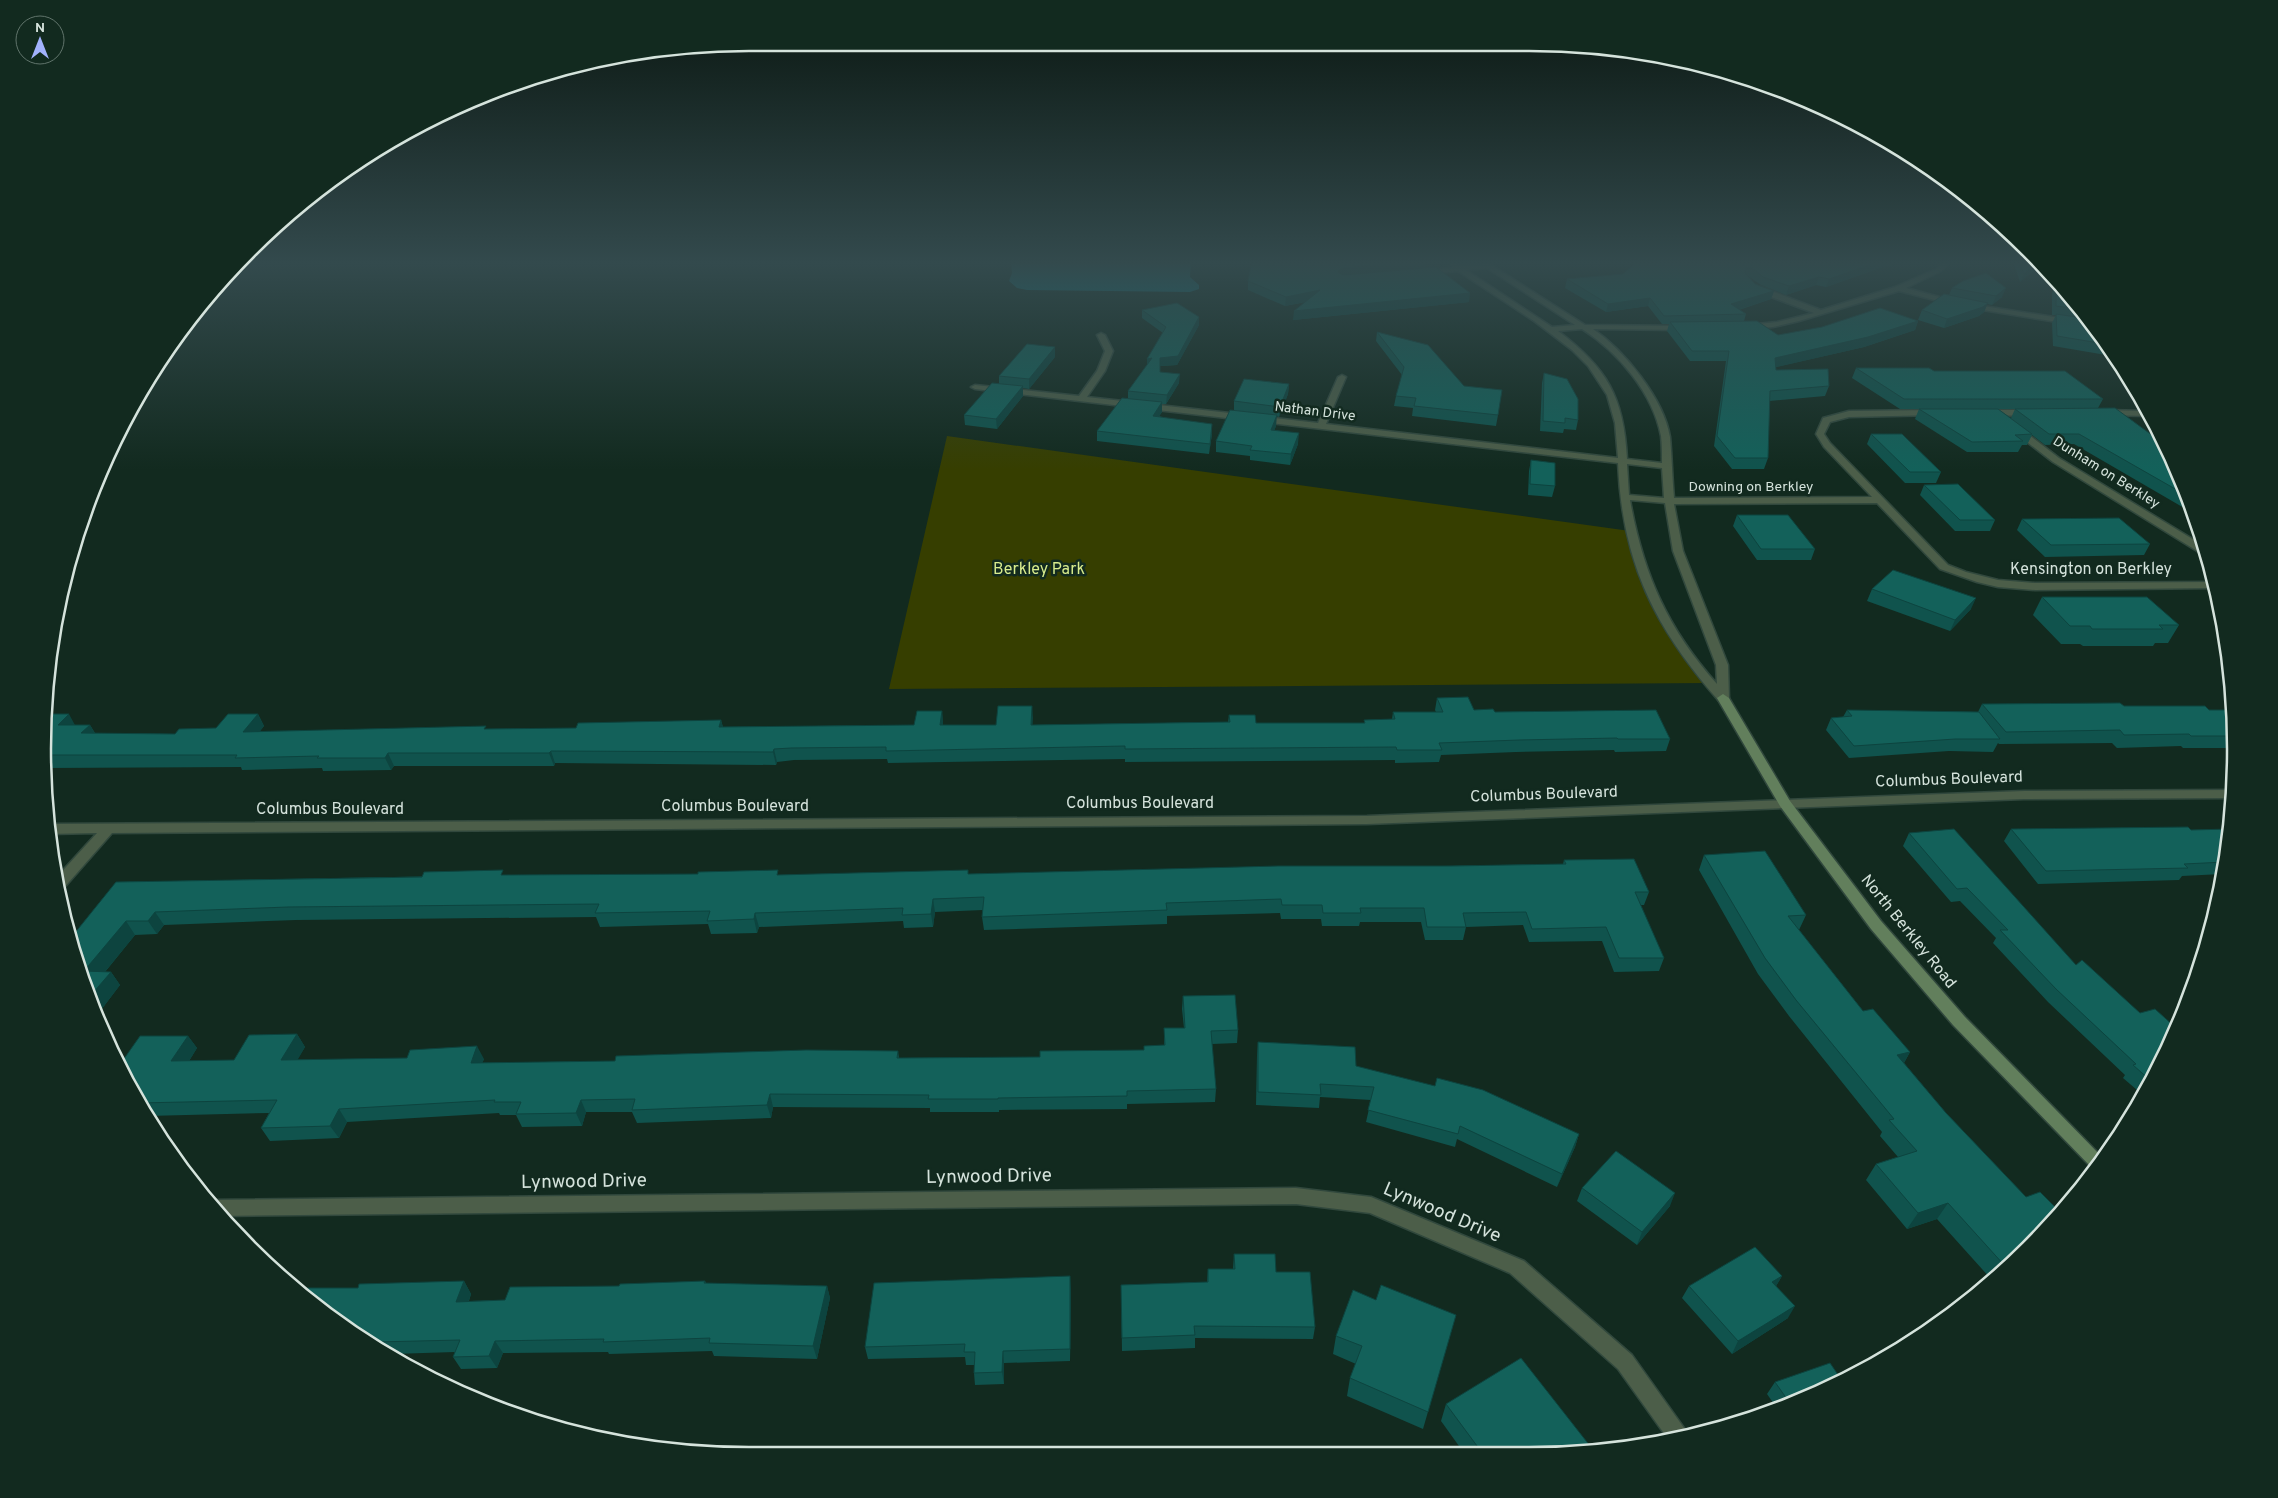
<svg xmlns="http://www.w3.org/2000/svg" width="2278" height="1498" viewBox="0 0 2278 1498" font-family="Overpass,sans-serif">
	<style>
		.green { fill: #363e00 }
		.water { fill: #0e7e8b }
		.lines { fill: none; stroke-linecap: round; stroke-linejoin: round }
		.street-casing { stroke: #31483d; stroke-width: 3 }
		.secondary-casing { stroke: #31483d; stroke-width: 3 }
		.street { fill: #4c5e49; fill-rule: evenodd }
		.secondary { fill: #627f5c; fill-rule: evenodd }
		.wall { fill: #10534d; fill-rule: evenodd }
		.shaded-wall { fill: #0d443f }
		.building { fill: #13615a; stroke: #0d443f }
		.labels { text-anchor: middle; dominant-baseline: central; stroke-width: 5; stroke-linejoin: round; paint-order: stroke }
		.far-street-label { font-size: 14px; fill: #d5e3dc; stroke: #122a1f }
		.park-label { font-size: 16px; fill: #d9ec8d; stroke: #122a1f }
		.street-label { font-size: 16px; fill: #d5e3dc; stroke: #122a1f }
		.near-street-label { font-size: 19px; fill: #d5e3dc; stroke: #122a1f }
		.rim { fill: none; stroke: #d5e3dc; stroke-width: 2.5 }
	</style>
	<rect width="100%" height="100%" fill="#122a1f"/>
	<path class="green" d="M947 436 1630 531 1647 588 1709 683 889 689Z"/>
	<path class="water" d="M1011 261H1191L1190 277 1199 285V289L1190 292 1027 290 1017 288 1009 281 1012 273Z"/>
	<g class="lines">
		<g class="street-casing">
			<path id="street" d="M1447 261H1454L1460 266 1482 264 1478 261H1485L1585 325 1687 326V330H1684L1593 329C1624 350 1664 399 1670 437 1672 458 1672 477 1674 498L1872 497 1824 447 1816 434 1823 418 1849 411 1934 410 1937 411V415L1849 417 1830 422 1824 434 1830 443 1948 565 1966 572 1998 580 2035 583 2214 582 2215 588 2035 590 1998 587 1977 582 1940 569 1877 503 1674 504 1683 551 1728 665 1729 698 1723 702 1719 701C1654 627 1622 562 1618 463L975 389 971 387 975 385 1079 396 1097 371 1105 351 1097 335 1101 333 1105 335 1113 351 1105 371 1087 397 1318 423 1338 377 1342 375 1346 377 1326 424 1618 458 1615 423 1607 395 1588 366 1572 350 1534 321 1458 271 1424 274 1421 272 1453 267ZM1487 268 1575 325 1552 327 1466 270ZM1582 329C1618 352 1653 393 1661 436 1662 444 1662 454 1662 463L1627 459C1624 397 1607 368 1558 331ZM1627 464 1662 468 1664 498 1629 495ZM1630 500 1665 503 1673 551 1716 665 1717 684C1667 628 1643 573 1630 500Z
				M1944 261H1951L1941 271 1906 288 1958 302 2092 323 2095 328 1958 306 1899 291 1799 321 1773 327 1747 329 1743 327 1747 325 1777 322 1814 313 1755 291V287H1761L1821 310 1895 287 1936 269Z
				M1987 410H2029L2033 413 2029 416 1984 415V411Z
				M2104 410 2147 411 2150 416 2101 415V411Z
				M2014 428H2020L2059 458 2204 546 2207 555 2202 554 2053 462 2014 432Z
				M2231 790V798L2024 799 1367 824 112 833 62 890 58 891 56 878 97 833 48 834V824L1367 816 2024 791Z
				M1296 1188 1371 1197 1524 1261 1632 1355 1689 1435 1668 1439 1618 1369 1510 1273 1370 1213 1296 1204 219 1216 208 1202 213 1200Z"/>
		</g>
		<g class="secondary-casing">
			<path id="secondary" d="M1723 694 1729 698 1790 801 1881 921 1965 1017 2102 1157 2093 1169 1953 1025 1871 929 1780 806 1717 698Z"/>
		</g>
		<use href="#street" class="street"/>
		<use href="#secondary" class="secondary"/>
	</g>
	<path class="wall" d="M1252 261H1426L1425 268 1469 302 1293 320 1306 302 1285 306 1248 290V281Z
		M1638 261 1897 262 1826 287 1816 285 1786 295 1761 285 1748 276 1755 284 1774 291 1771 299 1739 310 1746 314 1744 321 1778 335 1918 321 1915 330 1864 347 1776 367V370L1829 386 1825 396 1769 401 1768 458 1764 469H1732L1714 446 1726 361H1690L1667 331 1669 324H1662L1648 306 1606 312 1565 288 1567 279 1623 274Z
		M2013 261H2035L2020 282Z
		M2056 284H2057L2090 319 2112 356 2053 346 2052 323 2056 315H2052V293Z
		M1952 288 2002 297 1992 305 1987 304 1984 312 1979 316 1944 328 1918 320 1922 310 1949 295Z
		M1142 310 1199 317V325L1177 365 1160 366V372L1179 383 1166 404H1162V412L1159 416 1212 434 1209 454 1097 441V431L1128 398V391L1147 365 1163 333 1142 318Z
		M1377 332 1464 386 1498 415 1496 426 1412 416 1413 408 1394 406 1396 396 1402 375 1376 341Z
		M1055 357 1029 389 1023 388V396L997 429 965 425 964 415 999 384V376Z
		M1856 368 1934 371 2103 399 2098 408 2160 441 2164 440 2191 512 2074 444 2045 445 2032 435 2027 445H2022L2018 452H1967L1915 419 1919 409H1900L1852 378ZM1998 409H2015L2011 418Z
		M1544 373 1578 420 1576 430 1564 429 1563 433 1540 431 1542 383Z
		M1289 384 1288 394 1279 417 1276 416V426L1274 431 1298 444 1290 465 1250 460V456L1216 452V441L1234 410V401Z
		M1871 434 1941 472 1936 483H1905L1867 444Z
		M1531 460 1555 486 1552 497 1528 495 1529 471Z
		M1924 485 1995 520 1990 531H1955L1920 495Z
		M1737 515 1815 549 1811 560H1757L1733 526Z
		M2022 519 2150 544 2144 555 2045 557 2017 530Z
		M1872 589 1971 609 1950 631 1867 601Z
		M2042 597 2179 625 2168 643H2155L2153 646H2083L2080 644H2061L2033 615Z
		M1437 698 1474 710 1495 712 1670 739 1666 751 1615 752 1614 750 1516 752 1441 755 1439 762 1395 763V760L1125 762V759L888 763 887 759 794 760 777 762 776 765 555 763 554 766H394L391 770 323 771 322 768 242 770 241 767 46 768 44 714 75 725H90L95 733 175 734 216 728 258 714 264 726 260 731 576 728 721 720 723 727 914 725 942 711 943 725H996L1032 706V725L1228 722 1229 715 1256 723H1364V720L1392 719 1393 712H1436L1435 710Z
		M1982 704 2124 706 2209 710H2234L2232 748H2183L2181 746 2117 748 2112 743 1999 744 1998 743 1993 752 1949 751 1849 758 1826 730 1831 718 1843 717 1847 710 1978 712Z
		M2011 829 2191 830 2229 842 2222 874 2182 876 2179 880 2038 884 2004 841Z
		M1909 833 2076 965 2140 1013 2175 1027 2144 1096 2123 1078 2125 1075 2048 1002 1993 943 1996 938 1960 901 1951 902 1903 846Z
		M1704 855 1806 915 1799 930 1863 1011 1910 1052 1904 1063 1946 1113 2026 1197 2060 1215 1991 1279 1937 1219 1907 1229 1866 1180 1876 1164 1898 1157 1880 1136 1882 1132 1789 1016 1758 974 1699 870Z
		M1564 860 1649 892 1644 905H1640L1664 958 1659 971 1614 972 1602 941 1529 942 1523 925 1466 927 1463 940H1425L1421 922H1360L1359 926H1322L1321 919H1281L1280 913 1167 916V924L984 930 982 917 983 910 935 912 933 927 904 928 903 921 759 927 757 933 711 934 708 924 600 927 596 917 296 920 164 925 157 934 135 935 105 972H111L120 985 101 1010H99L70 939 116 882 505 875H779L969 874 1563 864Z
		M1183 996 1238 1030 1237 1043 1212 1044 1216 1089 1215 1102 1127 1104V1109L999 1110V1112H930V1108L773 1107 771 1118 637 1123 632 1112H586L582 1126 522 1127 516 1115H500L499 1113 347 1122 339 1138 270 1141 261 1128 269 1113 147 1116 137 1102 188 1036 197 1048 189 1061 234 1060 297 1034 305 1047 297 1060 484 1059 482 1063 615 1061 898 1051 899 1058 1040 1057 1144 1050 1164 1045V1028H1184L1182 1009Z
		M1258 1042 1356 1066 1579 1134 1575 1147 1557 1187 1457 1139 1455 1147 1366 1122 1371 1100 1320 1097 1319 1108 1256 1105 1257 1055Z
		M1582 1188 1670 1206 1637 1245 1577 1201Z
		M1234 1254 1276 1272 1315 1327 1313 1339 1195 1338V1348L1122 1351 1121 1285 1207 1282 1208 1269H1233Z
		M1782 1276 1776 1286 1788 1318 1732 1354 1682 1298 1689 1286Z
		M464 1281 471 1294 469 1301 505 1300 619 1286 705 1281 706 1283 827 1286 830 1298 817 1359 714 1356 712 1351 609 1354 608 1352 503 1353 497 1368 461 1369 453 1357 455 1352 393 1354 295 1288H358Z
		M1071 1289 1070 1361 1004 1363V1384L975 1385 974 1373V1365H966L965 1357 868 1359 865 1347Z
		M1376 1300 1456 1315 1423 1429 1347 1396 1350 1378 1356 1364 1333 1354 1336 1336Z
		M1775 1382 1841 1383 1776 1407 1767 1394Z
		M1446 1404 1575 1454 1464 1453 1441 1421Z"/>
	<path class="shaded-wall" d="M1414 261H1426L1425 268 1337 279 1338 271 1344 268Z
		M1881 261H1898L1897 262 1826 287 1829 279Z
		M2037 263 2040 266 2020 282 2024 274Z
		M1819 277 1816 285 1786 295 1789 286Z
		M2006 288 2002 297 1992 305 1996 296Z
		M1320 290 1319 299 1285 306 1286 297Z
		M1774 291 1771 299 1728 313 1731 304Z
		M1470 293 1469 302 1293 320 1294 311Z
		M1650 298 1648 306 1606 312 1608 304Z
		M1988 303 1984 312 1979 316 1944 328 1947 319Z
		M1199 317V325L1177 365 1160 366V358Z
		M1918 321 1915 330 1864 347 1772 368 1775 358Z
		M1055 347V357L1029 389V379Z
		M1152 358 1147 367V359Z
		M1180 374 1179 383 1166 404 1167 395Z
		M1289 384 1288 394 1279 417 1280 407Z
		M1023 386V396L997 429 996 419Z
		M1162 402V412L1153 426V416Z
		M1277 415 1276 426 1270 441 1271 430Z
		M1212 424V434L1209 454Z
		M1299 433 1298 444 1290 465 1291 454Z
		M1976 598 1971 609 1950 631 1955 620Z
		M1032 706 1033 718 1032 737 1031 725Z
		M942 711 943 723 941 737 940 725Z
		M69 714 76 727 58 725Z
		M258 714 264 726 250 744 243 732Z
		M721 720 724 733 719 727Z
		M90 725 97 737 81 733Z
		M774 749 777 762 776 765 773 752Z
		M551 751 555 763 554 766 549 753Z
		M388 753 394 766 391 770 385 758Z
		M933 899 935 912 933 927 931 914Z
		M155 912 164 925 157 934 148 921Z
		M755 913 759 927 757 933 754 919Z
		M126 921 135 935 94 985 84 971Z
		M111 972 120 985 101 1010 96 1003 92 994Z
		M297 1034 305 1047 290 1073 281 1060Z
		M188 1036 197 1048 181 1074 171 1061Z
		M477 1046 484 1059 477 1076 471 1063Z
		M1910 1052 1901 1068 1897 1055Z
		M770 1094 773 1107 771 1118 767 1105Z
		M581 1100 586 1112 582 1126 576 1113Z
		M339 1109 347 1122 339 1138 330 1126Z
		M1579 1134 1575 1147 1557 1187 1562 1174Z
		M1675 1193 1670 1206 1637 1245 1642 1232Z
		M1948 1203 1937 1219 1907 1229 1918 1213Z
		M1070 1276 1071 1289 1070 1361Z
		M1782 1276 1775 1288 1772 1282Z
		M464 1281 471 1294 464 1314 456 1302Z
		M827 1286 830 1298 817 1359 813 1346Z
		M1795 1306 1788 1318 1732 1354 1738 1341Z
		M495 1341 503 1353 497 1368 489 1356Z
		M1003 1351 1004 1363V1384L1002 1372Z"/>
	<path class="building" d="M1252 261H1414L1344 268 1338 271 1339 273 1344 275 1436 267 1470 293 1294 311 1320 290 1286 297 1248 281Z
		M1638 261H1881L1829 279 1819 277 1789 286 1763 277 1752 268H1746L1745 273 1755 284 1774 291 1731 304 1746 314 1664 316 1650 298 1608 304 1567 279 1623 274Z
		M2019 261H2035L2037 263 2024 274Z
		M1986 273 2006 288 1996 296 1952 288 1963 281Z
		M2056 284H2057L2080 309 2056 306Z
		M1944 294 1988 303 1983 307 1947 319 1922 310Z
		M1177 303 1199 317 1178 356 1160 358V372L1180 374 1167 395 1128 391 1152 358 1147 359 1166 327 1142 310Z
		M1880 308 1918 321 1868 337 1775 358 1776 370 1828 369 1829 386 1770 391 1768 458H1735L1717 436 1729 351H1692L1670 322 1757 321 1778 335 1822 327Z
		M2056 314 2089 319 2105 344 2057 336Z
		M1377 332 1428 345 1464 386 1502 390 1498 415 1414 406 1416 398 1396 396 1404 367Z
		M1027 344 1055 347 1029 379 999 376Z
		M1856 368H1929L1934 371H2065L2103 399H1904Z
		M1544 373 1567 379 1578 399V420L1565 418V423L1543 421Z
		M1244 379 1289 384 1280 407 1234 401Z
		M992 383 1023 386 996 419 964 415Z
		M1122 398 1162 402 1153 416 1212 424 1210 444 1097 431Z
		M2115 408 2160 441 2164 440 2184 494 2079 434H2049L2015 409Z
		M1919 409H1998L2032 434 2015 435 2023 441 1972 442Z
		M1230 410 1277 415 1271 430 1299 433 1291 454 1250 450 1252 446 1216 441Z
		M1871 434H1902L1941 472H1910Z
		M1531 460 1555 463V486L1530 484Z
		M1958 484 1995 520H1960L1924 485Z
		M1737 515H1788L1815 549H1761Z
		M2119 518 2150 544 2051 545 2022 519Z
		M1893 570 1976 598 1955 620 1872 589Z
		M2042 597H2147L2179 625H2159L2163 629H2092L2090 626H2070Z
		M1468 697 1474 710 1493 709 1495 712 1656 710 1670 739H1618L1617 738 1519 740 1439 743 1442 750H1397L1396 747 1125 749V746L886 751V747L791 748 774 749 773 752 551 751 549 753H388L385 758H317L319 756 235 758 237 755H46L44 714H69L58 725H90L81 733 175 734 179 729 216 728 228 714H258L243 732 486 726 484 729 576 728 578 723 721 720 719 727 914 725 917 711H942L940 725H996L998 706H1032L1031 725 1230 722 1229 715H1255L1256 723H1365L1364 720 1395 719 1393 712H1443L1437 698Z
		M2120 703 2124 706H2205L2209 710H2234L2233 736H2191L2189 734 2124 735 2120 730 2006 732 1982 704Z
		M1847 710 1979 712 2000 739H1955L1854 746 1831 718 1852 716Z
		M2188 827 2191 830 2230 829 2229 842 2225 862 2184 864 2188 868 2046 871 2011 829Z
		M1954 829 2076 965 2082 960 2140 1013 2155 1009 2175 1027 2168 1041 2166 1042 2168 1043 2151 1081 2133 1065 2136 1064 2056 989 2000 930H2008L1967 888 1957 889 1909 833Z
		M1765 851 1806 915 1788 916 1863 1011 1873 1009 1910 1052 1897 1055 1946 1113 2026 1197 2040 1192 2061 1213 2005 1266 1948 1203 1918 1213 1876 1164 1917 1151 1889 1120 1894 1119 1796 1000 1765 958 1704 855Z
		M1634 859 1649 892H1635L1664 958H1619L1606 927 1532 929 1526 912 1463 913 1466 927H1427L1424 908H1360L1361 913H1323L1322 905H1282L1281 899 1166 903 1167 910 982 917 984 897 933 899 931 914 902 915 903 908 755 913 754 919 707 921 710 911 595 913 599 904 288 907 155 912 148 921H126L84 971 111 972 92 994 70 939 116 882 422 877 424 872 503 870 501 875 698 874V872L778 870 777 875 968 870V874L1278 866H1451L1566 864 1564 860Z
		M1235 995 1238 1030 1211 1031 1216 1089 1127 1091V1096L998 1098V1099H928L929 1095 770 1094 767 1105 632 1110 635 1099 581 1100 576 1113 516 1114 521 1102H494L495 1100 339 1109 330 1126 261 1128 277 1100 138 1103 121 1063 140 1036H188L171 1061 234 1060 249 1035 297 1034 281 1060 407 1058 410 1050 477 1046 471 1063 615 1061 616 1056 806 1050 898 1051 897 1058 1040 1057V1051L1144 1050V1046L1165 1045 1164 1028H1185L1183 996Z
		M1258 1042 1355 1047 1356 1066 1435 1086 1437 1078 1483 1090 1579 1134 1562 1174 1460 1126 1458 1134 1368 1110 1374 1087 1320 1084 1321 1095 1258 1092Z
		M1616 1151 1675 1193 1642 1232 1582 1188Z
		M1755 1247 1782 1276 1772 1282 1795 1306 1738 1341 1689 1286Z
		M1234 1254H1275L1276 1272H1310L1315 1327 1194 1326 1195 1335 1122 1338 1121 1285 1208 1282V1269H1235Z
		M1070 1276V1349L1003 1351 1002 1372 974 1373 975 1352H964L965 1344 865 1347 874 1283Z
		M464 1281 456 1302 505 1300 510 1287 619 1286 620 1284 705 1281 704 1283 827 1286 813 1346 709 1343 710 1338 603 1342 604 1339 495 1341 489 1356 453 1357 460 1340 375 1342 295 1288H358L359 1284Z
		M1381 1285 1456 1315 1428 1412 1350 1378 1362 1346 1336 1336 1353 1290 1376 1300Z
		M1521 1358 1594 1451 1575 1454H1483L1446 1404Z
		M1830 1363 1843 1382 1789 1402 1775 1382Z"/>
	<linearGradient id="sky" x2="0" y2="1"><stop stop-color="#0a1711"/><stop offset="0.56" stop-color="#334a4d"/><stop offset="1" stop-color="#334a4d" stop-opacity="0"/></linearGradient>
	<rect width="2278" height="470" fill="url(#sky)"/>
	<g class="labels">
		<g class="far-street-label">
			<text transform="translate(1315 412) rotate(7)">Nathan Drive</text>
			<text transform="translate(2106 473) rotate(32)">Dunham on Berkley</text>
			<text x="1751" y="487">Downing on Berkley</text>
		</g>
		<g class="park-label">
			<text x="1039" y="570">Berkley Park</text>
		</g>
		<g class="street-label">
			<text x="2091" y="570">Kensington on Berkley</text>
			<text transform="translate(1949 780) rotate(-2)">Columbus Boulevard</text>
			<text transform="translate(1544 795) rotate(-2)">Columbus Boulevard</text>
			<text x="1140" y="804">Columbus Boulevard</text>
			<text x="735" y="807">Columbus Boulevard</text>
			<text x="330" y="810">Columbus Boulevard</text>
			<text transform="translate(1908 932) rotate(51)">North Berkley Road</text>
		</g>
		<g class="near-street-label">
			<text transform="translate(989 1177) rotate(-1)">Lynwood Drive</text>
			<text transform="translate(584 1182) rotate(-1)">Lynwood Drive</text>
			<text transform="translate(1442 1213) rotate(23)">Lynwood Drive</text>
		</g>
	</g>
	<path d="M0 0H2278V1498H0ZM749 51H1529A698 698 0 0 1 2227 749V749A698 698 0 0 1 1529 1447H749A698 698 0 0 1 51 749V749A698 698 0 0 1 749 51Z" fill="#122a1f" fill-rule="evenodd"/>
	<path class="rim" d="M749 51H1529A698 698 0 0 1 2227 749V749A698 698 0 0 1 1529 1447H749A698 698 0 0 1 51 749V749A698 698 0 0 1 749 51Z"/>
	<g transform="translate(40 40)"><circle r="24" fill="#122a1f" stroke="#60746b"/>
	<path d="M0-4L9 19L0 12L-9 19Z" fill="#a2b2fd"/>
	<text y="-8" font-size="14" font-weight="bold" text-anchor="middle" fill="#d5e3dc">N</text>
	</g>
</svg>
